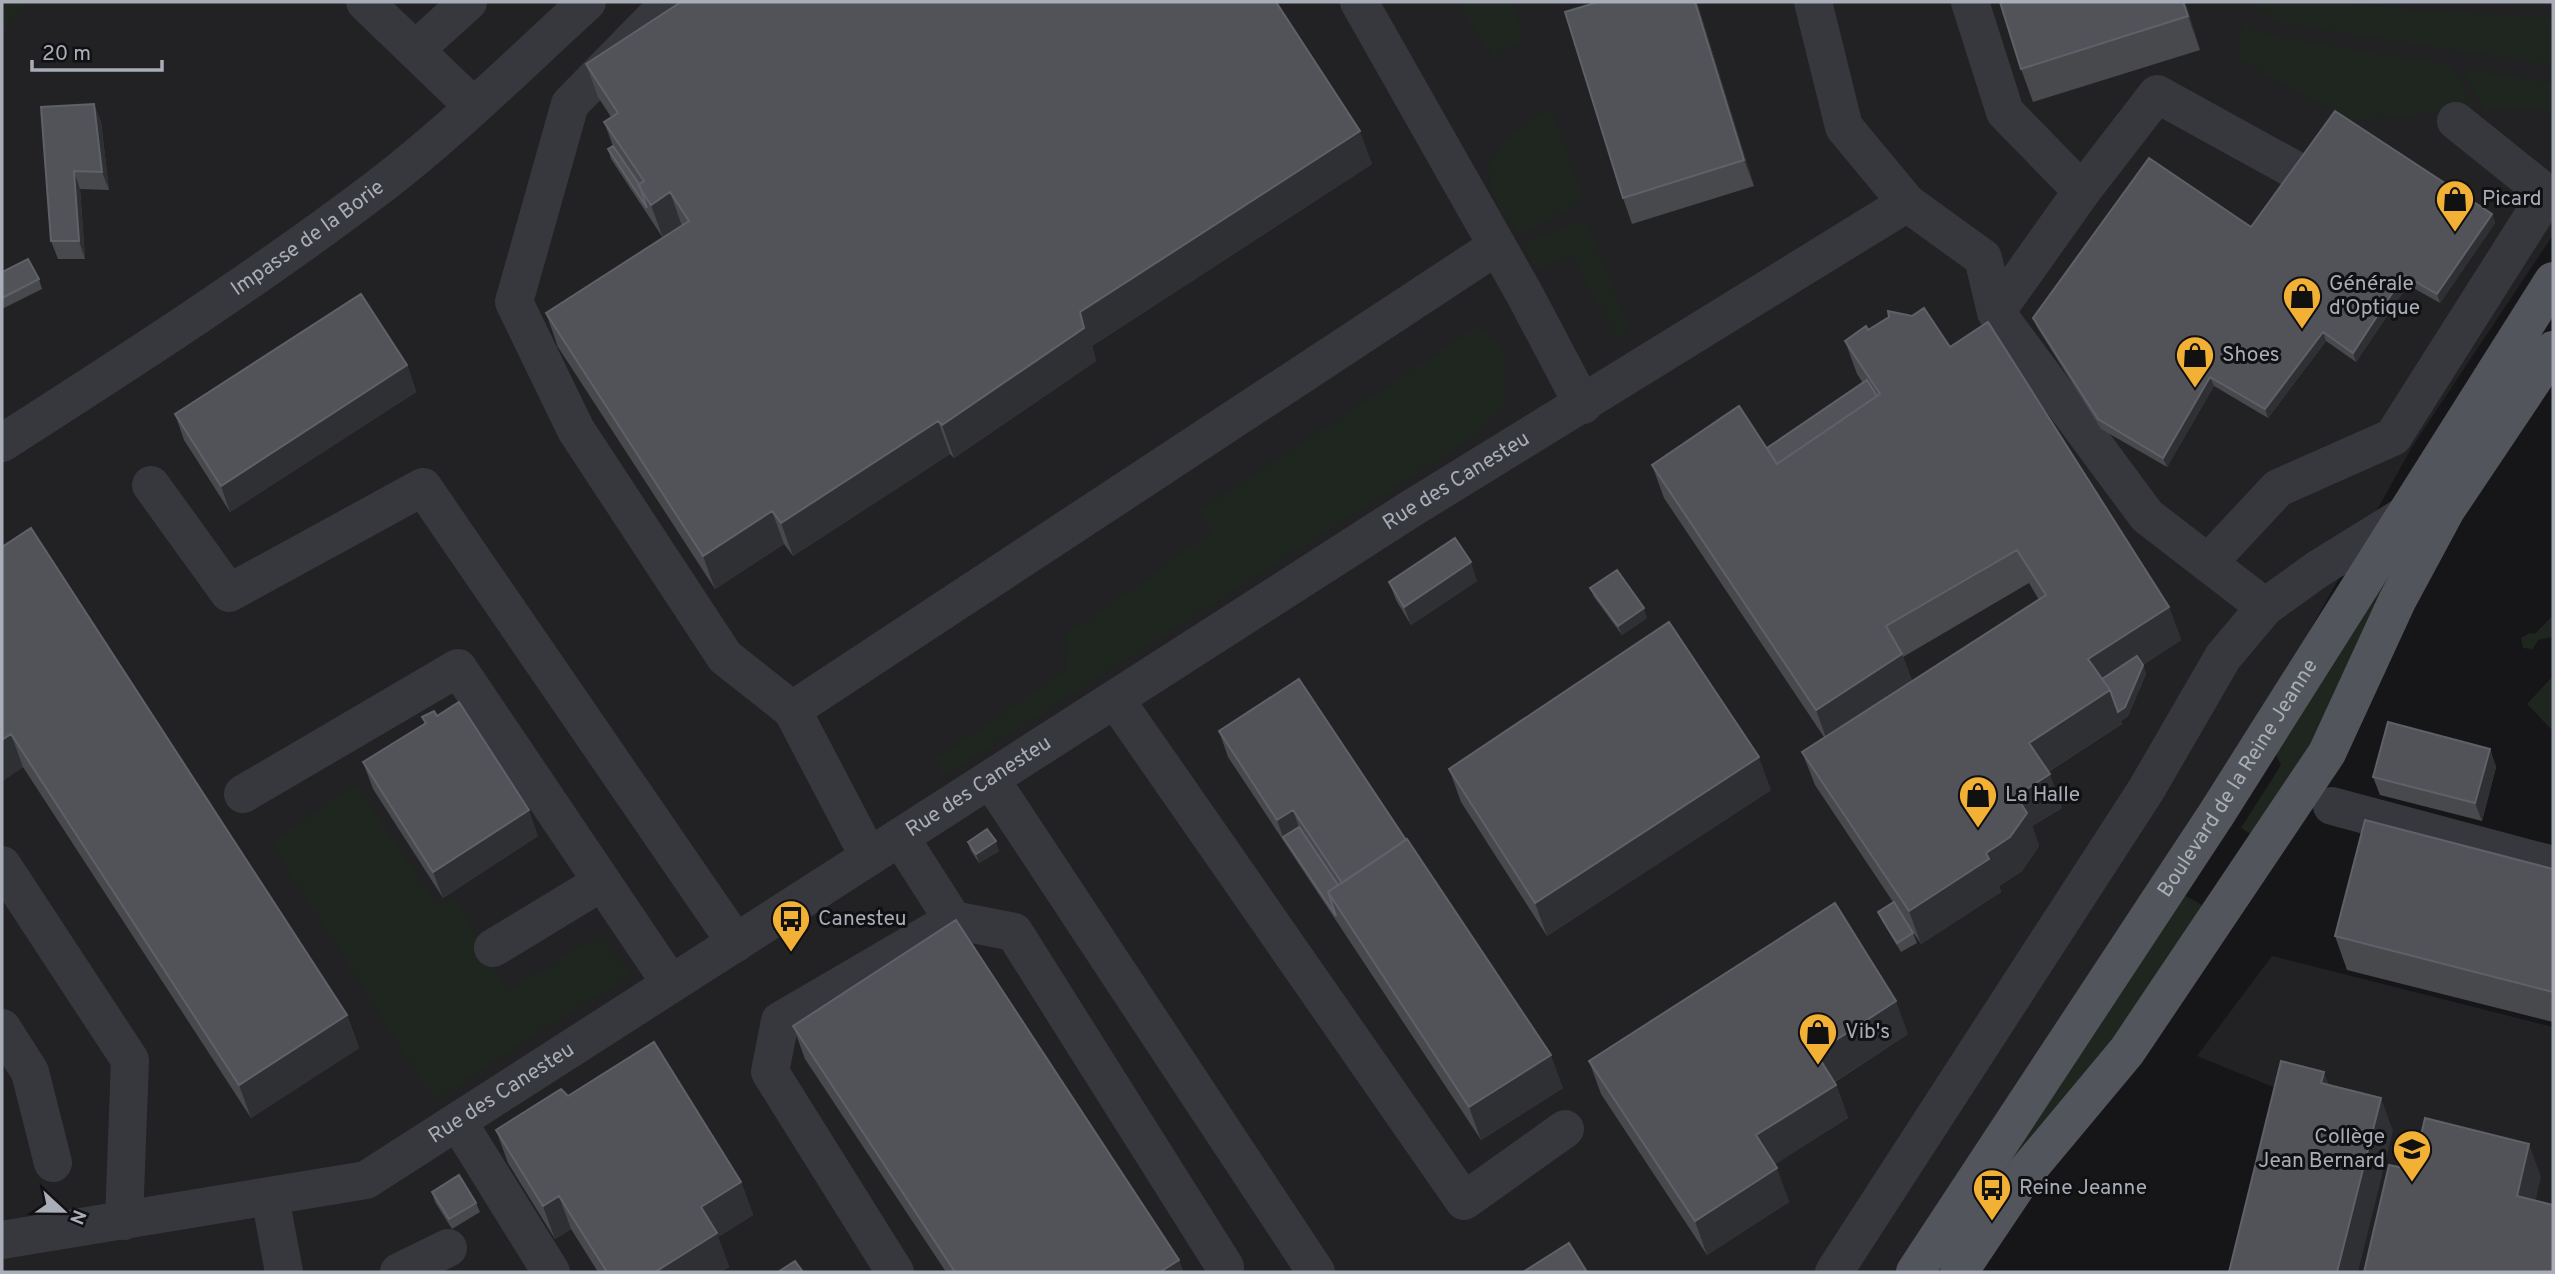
<svg xmlns="http://www.w3.org/2000/svg" width="2555" height="1274" viewBox="0 0 2555 1274" font-family="Overpass,sans-serif">
	<style>
		.built { fill: #222225 }
		.green { fill: #1e261f }
		.lines { fill: none; stroke-linecap: round; stroke-linejoin: round }
		.minor { stroke: #37383d; stroke-width: 38 }
		.major { stroke: #53555c; stroke-width: 38 }
		.wall { fill: #47494d; fill-rule: evenodd }
		.shaded-wall { fill: #2f3033 }
		.building { fill: #525359; stroke: #5f6168; stroke-width: 2 }
		.labels { text-anchor: middle; dominant-baseline: central; stroke-width: 6; stroke-linejoin: round; paint-order: stroke }
		.poi-label { font-size: 21px; fill: #a8adb8; stroke: #111113; text-anchor: start }
		.street-label { font-size: 21px; fill: #a8adb8; stroke: #111113 }
	</style>
	<rect width="100%" height="100%" fill="#161618"/>
	<path class="built" d="M2 2H2553V235L2412 447 2299 650 1898 1272H2Z
		M2272 956 2553 1027V1272H2247L2293 1095 2197 1056Z"/>
	<path class="green" d="M2 2H31L2 35Z
		M1456 2H1512L1523 39 1494 59Z
		M2255 2H2313L2553 19V65L2279 23 2255 7Z
		M2248 22 2267 35 2451 65 2475 107 2354 122 2241 61 2238 33Z
		M2463 68 2553 83V110H2484Z
		M1550 107 1584 201 1519 235C1465 167 1488 151 1550 107Z
		M1586 219 1631 332 1617 338 1572 255 1537 270 1525 250 1530 240Z
		M1476 327 1503 345 1505 405 1473 438 943 777 935 760 1066 670 1065 636 1213 531 1198 511Z
		M2398 560 2320 734 2255 837 2241 828 2281 765 2273 748Z
		M2553 615V637L2538 640 2533 649 2523 648 2521 638 2530 633 2535 634Z
		M2553 676V731L2527 704Z
		M355 784 438 906 456 899 507 991 599 935 632 976 532 1036 435 1101 271 843Z
		M2178 892 2208 908 1947 1272H1929Z"/>
	<g class="lines">
		<g class="minor">
			<path d="M365 2 473 106"/>
			<path d="M670 2 570 104 514 302 576 430 725 657 792 710"/>
			<path d="M1359 2 1525 295 1583 405"/>
			<path d="M1813 2 1844 127 1907 203 1983 258 1996 312 2147 516 2265 607"/>
			<path d="M1970 2 2005 112 2082 191 1996 312"/>
			<path d="M415 50 468 2"/>
			<path d="M2082 191 2157 94 2295 170"/>
			<path id="s1" d="M2 443C130 361 259 278 380 186 453 130 519 64 587 2"/>
			<path d="M151 485 229 593 423 487 736 943"/>
			<path d="M2208 563 2278 488 2393 437 2547 194 2456 121"/>
			<path d="M1115 699 1464 1201 1565 1129"/>
			<path d="M991 780 1316 1272"/>
			<path d="M243 794 458 668 671 984"/>
			<path d="M2332 806 2553 865"/>
			<path d="M900 837 953 920"/>
			<path d="M869 857 792 710 1497 246"/>
			<path d="M2 865 130 1060 124 1221"/>
			<path d="M493 948 602 882"/>
			<path d="M2 1028 30 1072 53 1163"/>
			<path d="M458 1122 551 1272"/>
			<path d="M270 1197 284 1272"/>
			<path id="s2" d="M2 1240 366 1180 1409 510 1907 203"/>
			<path d="M399 1272 448 1248"/>
			<path d="M895 1272 770 1072 780 1021 953 920 1014 932 1225 1267V1272"/>
			<path d="M1834 1272 2146 790 2223 657 2265 607 2318 569 2402 517"/>
		</g>
		<g class="major">
			<path id="s3" d="M1915 1272 2217 813 2553 281"/>
			<path d="M1959 1272 2026 1172 2127 1051 2327 753 2397 601 2446 510 2553 350"/>
		</g>
	</g>
	<path class="wall" d="M1697 2 1754 186 1632 224 1623 198Z
		M2000 2H2185L2200 50 2033 102 2021 69Z
		M586 64 1372 164 1092 346 1096 361 954 458 950 454 793 556 784 544 715 589 558 347 546 313 663 238 611 159 608 149 613 146 604 122 611 117 598 97Z
		M94 104 101 122 109 190 80 189 85 259H58L51 241Z
		M2492 214 2495 223 2440 303 2408 285 2356 362 2326 341 2268 418 2214 386 2167 467 2101 429 2037 327 2033 318 2251 227Z
		M2 272 39 279 42 289 2 309Z
		M1868 330 1950 347 2169 607 2181 640 2143 665 2146 674 2128 716 2121 721 2122 724 2048 772 2062 808 2032 826 2039 846 2022 871 1999 886 2001 892 1921 944 1900 913 1913 933 1917 943 1901 952 1882 921 1878 912 1893 902 1815 785 1802 752 1824 737 1664 498 1652 465 1767 448 1863 383 1857 374 1845 341ZM2029 583 2039 600 1912 681 1903 657Z
		M407 365 416 392 230 512 184 440 175 414Z
		M2 547 347 1015 359 1048 251 1118 23 767 2 781Z
		M1477 581 1411 625 1396 600 1389 582Z
		M1590 588 1647 618 1622 635 1594 597Z
		M437 716 538 836 443 898 373 789 363 762 425 724 422 717Z
		M1219 731 1563 1088 1481 1140 1228 757Z
		M2490 749 2496 767 2482 821 2380 795 2373 777Z
		M1449 769 1771 790 1547 936 1461 802Z
		M968 842 999 851 979 863 971 851Z
		M2553 869V1022L2347 970 2335 936Z
		M793 1026 1179 1260 1183 1272H946L805 1059Z
		M1908 1034 1835 1082 1848 1118 1774 1164 1789 1202 1707 1255 1601 1094 1589 1061Z
		M568 1096 741 1182 753 1215 718 1237 729 1267 720 1272H598L571 1229 555 1239 508 1163 496 1130Z
		M432 1192 476 1203 480 1212 452 1229 435 1202Z"/>
	<path class="shaded-wall" d="M1695 2H1697L1754 186 1744 160Z
		M2183 2H2185L2200 50 2188 16Z
		M94 104 101 122 109 190 102 172Z
		M1360 131 1372 164 1092 346 1096 361 954 458 942 425 1080 312Z
		M74 171 80 189 85 259 79 241Z
		M670 192 682 226 663 238 651 205Z
		M2492 214 2495 223 2440 303 2437 294Z
		M2404 275 2408 285 2356 362 2353 353Z
		M2323 332 2326 341 2268 418 2265 409Z
		M407 365 416 392 230 512 221 486Z
		M2210 377 2214 386 2167 467 2163 458Z
		M938 421 950 454 793 556 781 523Z
		M772 511 784 544 715 589 703 556Z
		M1471 562 1477 581 1411 625 1404 607Z
		M2169 607 2181 640 2143 665 2146 674 2128 716 2121 721 2122 724 2041 776 2029 743 2102 690 2088 659Z
		M1644 608 1647 618 1622 635 1618 626Z
		M1902 654 1914 687 1828 743 1816 710Z
		M11 734 23 767 2 781V740Z
		M2490 749 2496 767 2482 821 2475 803Z
		M1759 757 1771 790 1547 936 1535 903Z
		M2050 774 2062 808 2032 826 2039 846 2022 871 1999 886 2001 892 1921 944 1909 911 1986 853 2016 796Z
		M529 810 538 836 443 898 433 872Z
		M1293 810 1302 836 1283 837 1277 820Z
		M996 841 999 851 979 863 976 854Z
		M1896 1001 1908 1034 1828 1086 1816 1053Z
		M347 1015 359 1048 251 1118 239 1085Z
		M1551 1055 1563 1088 1481 1140 1469 1107Z
		M2324 1072 2336 1105 2321 1083Z
		M1836 1085 1848 1118 1768 1169 1756 1135Z
		M2381 1098 2393 1131 2358 1272H2337Z
		M2529 1144 2541 1177 2529 1229 2517 1196Z
		M1777 1168 1789 1202 1707 1255 1695 1221Z
		M741 1182 753 1215 718 1237 729 1267 720 1272H655L701 1207Z
		M559 1196 571 1229 555 1239 543 1206Z
		M1179 1260 1183 1272H1160Z"/>
	<path class="building" d="M681 2H1276L1360 131 1080 312 1084 328 942 425 938 421 781 523 772 511 703 556 546 313 689 221 670 192 651 205 638 185 644 181 604 122 618 113 586 64Z
		M1598 2H1695L1744 160 1623 198 1565 12Z
		M2000 2H2183L2188 16 2021 69Z
		M94 104 102 172 74 171 79 241H51L41 107Z
		M2335 111 2492 214 2437 294 2404 275 2353 353 2323 332 2265 409 2210 377 2163 458 2098 419 2033 318 2149 158 2251 227Z
		M613 146 639 184 647 208 608 149Z
		M28 259 39 279 2 298V272Z
		M361 294 407 365 221 486 175 414Z
		M1924 308 1950 347 1988 322 2169 607 2088 659 2110 690 2029 743 2050 774 2016 796 2027 813 2010 837 1986 853 1989 859 1909 911 1802 752 2046 595 2017 550 1886 626 1902 654 1816 710 1652 465 1739 406 1777 464 1880 394 1845 341 1866 326 1868 330 1889 317 1888 311 1912 316Z
		M1867 380 1877 396 1777 464 1767 448Z
		M31 528 347 1015 239 1085 11 734 2 740V547Z
		M1455 538 1471 562 1404 607 1389 582Z
		M1617 570 1644 608 1618 626 1590 588Z
		M1669 622 1759 757 1535 903 1449 769Z
		M2137 656 2143 665 2125 707 2118 712 2110 690 2102 679Z
		M1299 679 1406 840 1342 883 1293 810 1277 820 1219 731Z
		M459 702 529 810 433 872 363 762 426 723 422 717 434 711 437 716Z
		M2388 722 2490 749 2475 803 2373 777Z
		M2365 820 2553 869V992L2335 936Z
		M1299 827 1338 885 1328 892 1336 916 1283 837Z
		M987 829 996 841 976 854 968 842Z
		M1407 839 1551 1055 1469 1107 1328 892Z
		M1894 902 1913 933 1897 943 1878 912Z
		M1835 903 1896 1001 1816 1053 1836 1085 1756 1135 1777 1168 1695 1221 1589 1061Z
		M956 920 1179 1260 1160 1272H955L793 1026Z
		M654 1042 741 1182 701 1207 717 1233 655 1272H607L559 1196 543 1206 496 1130 561 1089 568 1096Z
		M2281 1061 2324 1072 2321 1083 2381 1098 2337 1272H2229Z
		M2425 1118 2529 1144 2517 1196 2553 1205V1272H2364L2389 1165 2413 1170Z
		M459 1175 476 1203 449 1219 432 1192Z
		M1569 1243 1587 1272H1523Z
		M795 1261 803 1272H778Z"/>
	<defs>
		<g id="shop-pin" transform="scale(2.0125)"><path d="M0 17L-7.5 6A9.5 9.5 0 1 1 7.5 6Z" fill="#f2b134" stroke="#111113"/><path d="M-5-2.5h2.3a2.7 3.5 0 0 1 5.4 0H5L5.5 6h-11ZM-1.5-2.5h3a1.5 2.3 0 0 0-3 0Z" fill="#111"/></g>
		<g id="bus-pin" transform="scale(2.0125)"><path d="M0 17L-7.5 6A9.5 9.5 0 1 1 7.5 6Z" fill="#f2b134" stroke="#111113"/><path d="M-5-6H5V4H4V6H2V4H-2V6H-4V4H-5ZM-3.5-4V0h7V-4ZM-3.5 1.2v1.5H-2V1.2ZM2 1.2v1.5H3.5V1.2Z" fill="#111"/></g>
		<g id="school-pin" transform="scale(2.0125)"><path d="M0 17L-7.5 6A9.5 9.5 0 1 1 7.5 6Z" fill="#f2b134" stroke="#111113"/><path d="M0-5L7-2L0 1L-7-2ZM-4 1L0 2.5L4 1V4Q0 6-4 4Z" fill="#111"/></g>
	</defs>
	<g fill-rule="evenodd">
		<use href="#shop-pin" x="2455" y="199"/>
		<use href="#shop-pin" x="2302" y="296"/>
		<use href="#shop-pin" x="2195" y="355"/>
		<use href="#shop-pin" x="1978" y="795"/>
		<use href="#bus-pin" x="791" y="919"/>
		<use href="#shop-pin" x="1818" y="1032"/>
		<use href="#school-pin" x="2412" y="1149"/>
		<use href="#bus-pin" x="1992" y="1188"/>
	</g>
	<g class="labels">
		<g class="poi-label">
			<text x="2482" y="199">Picard</text>
			<text x="2329" y="284">Générale<tspan x="2329" dy="24">d'Optique</tspan></text>
			<text x="2222" y="355">Shoes</text>
			<text x="2005" y="795">La Halle</text>
			<text x="818" y="919">Canesteu</text>
			<text x="1845" y="1032">Vib's</text>
			<text x="2385" y="1137" text-anchor="end">Collège<tspan x="2385" dy="24">Jean Bernard</tspan></text>
			<text x="2019" y="1188">Reine Jeanne</text>
		</g>
		<g class="street-label">
			<text stroke="none"><textPath href="#s1" startOffset="368">Impasse de la Borie</textPath></text>
			<text stroke="none"><textPath href="#s2" startOffset="1664">Rue des Canesteu</textPath></text>
			<text stroke="none"><textPath href="#s3" startOffset="590">Boulevard de la Reine Jeanne</textPath></text>
			<text stroke="none"><textPath href="#s2" startOffset="1097">Rue des Canesteu</textPath></text>
			<text stroke="none"><textPath href="#s2" startOffset="530">Rue des Canesteu</textPath></text>
		</g>
	</g>
	<rect width="2555" height="1274" fill="none" stroke="#a8adb8" stroke-width="7"/>
	<g transform="translate(63 1211) rotate(112)" stroke="#111113" stroke-width="5" paint-order="stroke">
	<path d="M0-5L12 26L0 18L-12 26Z" fill="#a8adb8"/>
	<text y="-10" font-size="19" font-weight="bold" text-anchor="middle" fill="#a8adb8">N</text>
	</g>
	<path d="M32 60v10h130v-10" fill="none" stroke="#a8adb8" stroke-width="3.5"/>
	<text x="42" y="60" font-size="21" fill="#a8adb8" stroke="#111113" stroke-width="5" paint-order="stroke">20 m</text>
</svg>
